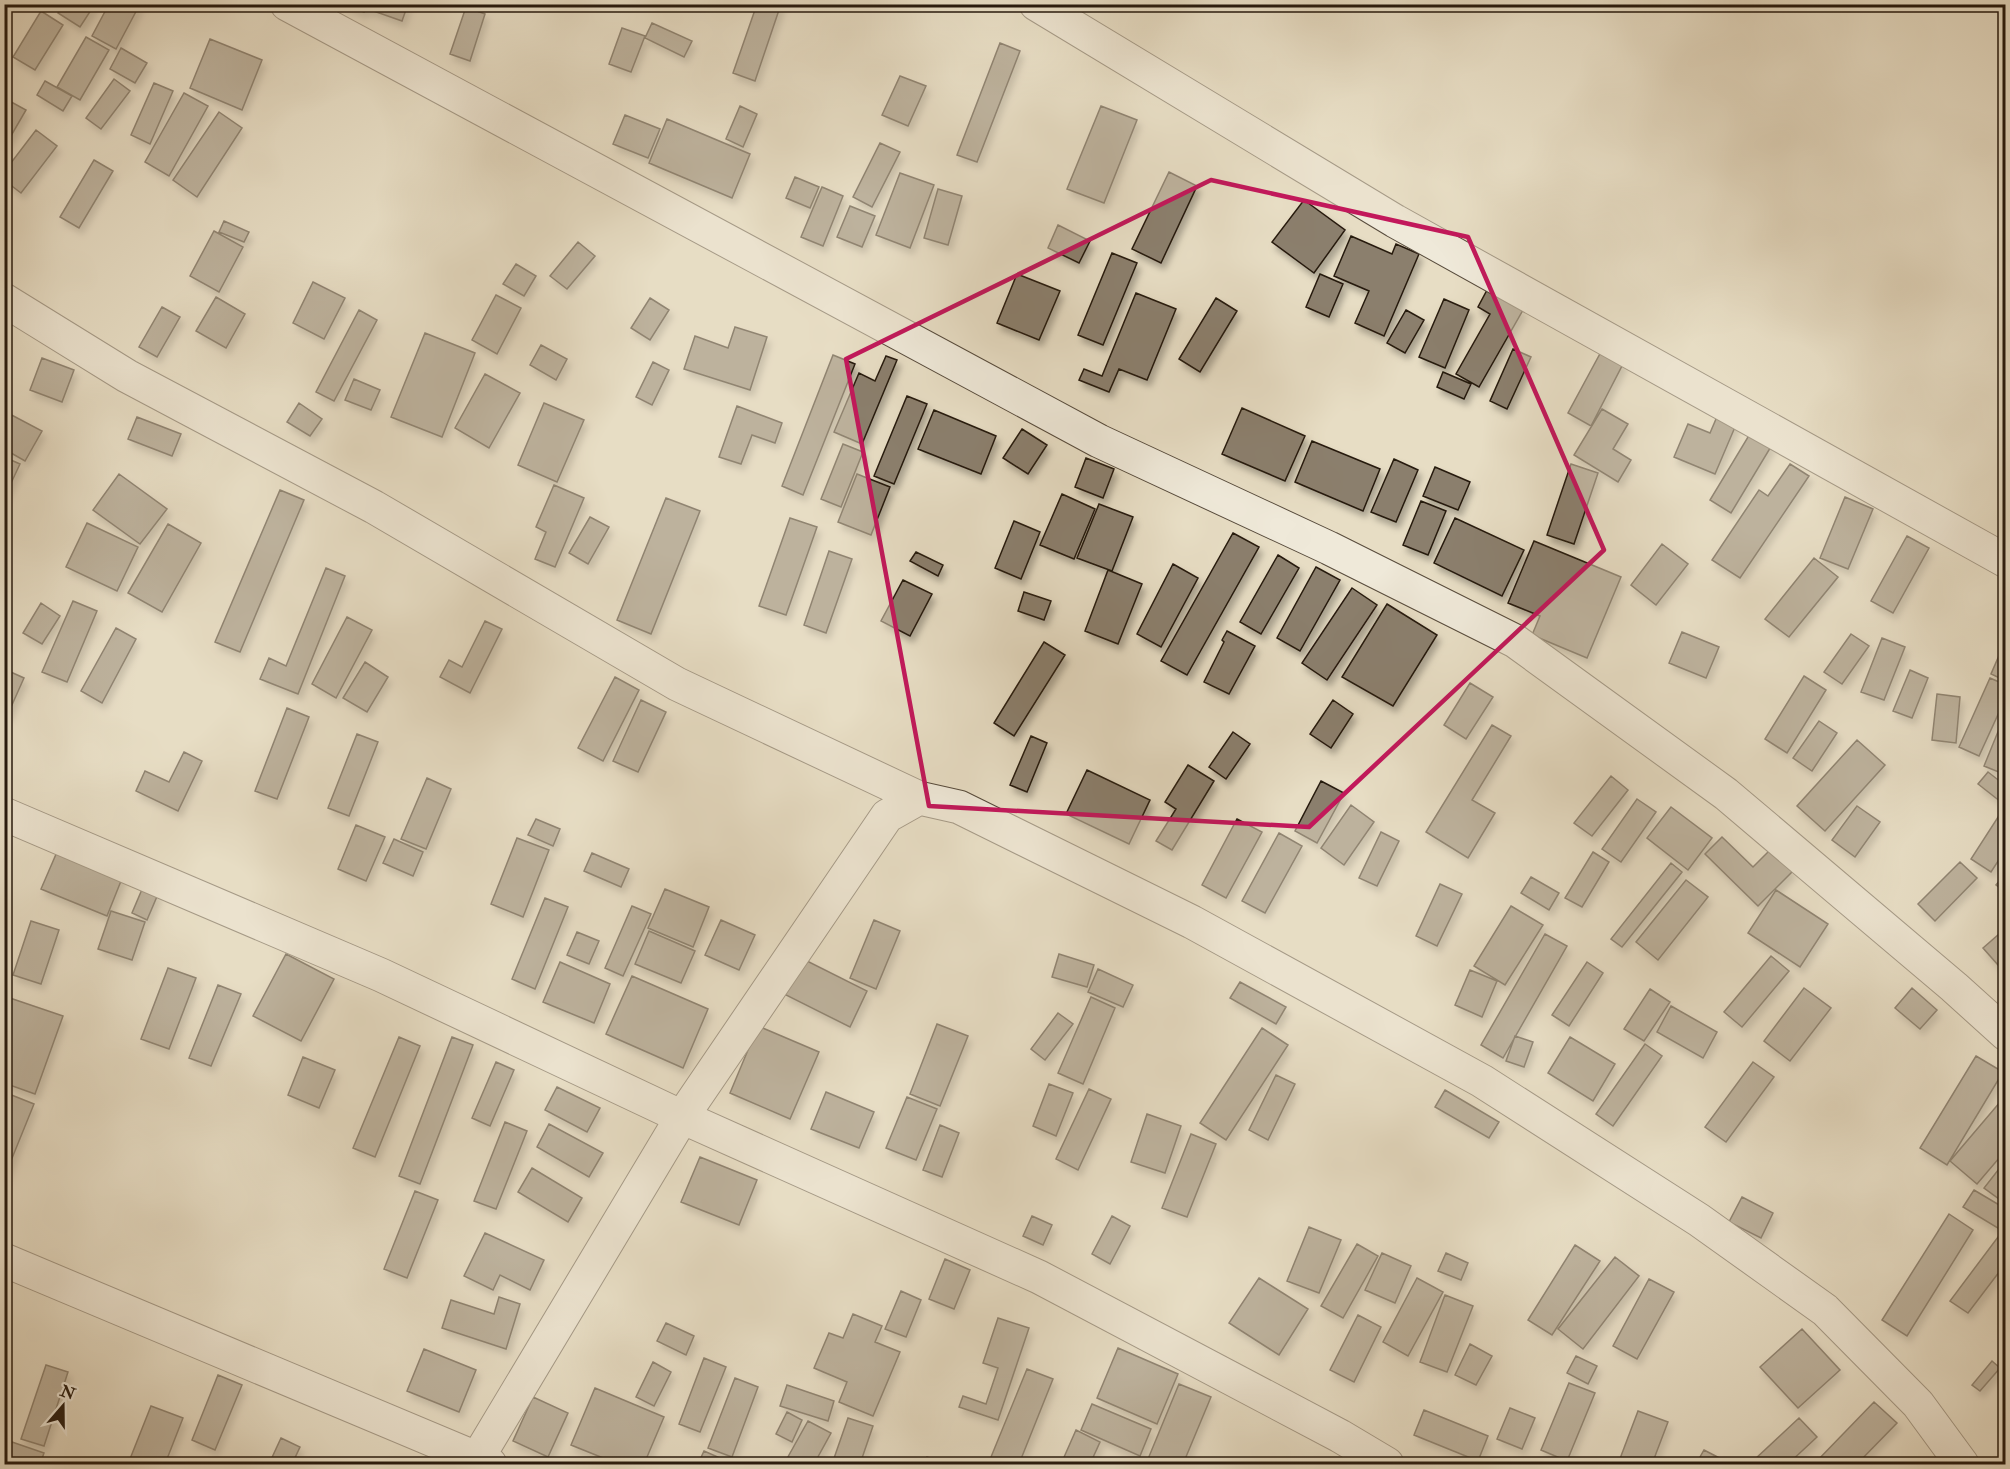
<svg xmlns="http://www.w3.org/2000/svg" width="2010" height="1469" viewBox="0 0 2010 1469" font-family="'IM FELL Double Pica',serif">
	<style>
		.building { fill: #8b7f6d; stroke: #271a0e; stroke-width: 1.5; filter: url(#shadow) }
		.lines { fill: none; stroke-linecap: round; stroke-linejoin: round }
		.minor-casing { stroke: #574b3c; stroke-width: 35 }
		.minor { stroke: #efe9d9; stroke-width: 33 }
		.marked { fill: none; stroke: #c2185b; stroke-width: 4.5; stroke-linejoin: round }
	</style>
	<defs>
		<filter id="shadow"><feDropShadow dx="3.5" dy="6" stdDeviation="3" flood-color="#0004"/></filter>
	</defs>
	<rect width="100%" height="100%" fill="#e7ddc4"/>
	<filter id="stains"><feTurbulence type="fractalNoise" baseFrequency=".00333" numOctaves="4"/><feColorMatrix values="0 0 0 0 .2 0 0 0 0 .09 0 0 0 0 .02 0 0 0 .5 -.17"/></filter>
	<radialGradient id="worn" r=".72"><stop offset=".6" stop-color="#630" stop-opacity="0"/><stop offset="1" stop-color="#630" stop-opacity=".3"/></radialGradient>
	<path class="building" d="M63 4H95L80 27 58 13Z
		M109 4H140L116 49 92 36Z
		M342 4H408L402 21 365 8 364 12Z
		M757 4H781L755 81 733 73Z
		M466 7 485 14 470 61 450 54Z
		M41 11 63 25 35 70 13 57Z
		M652 23 692 41 684 57 645 38Z
		M622 28 645 36 631 72 609 64Z
		M86 37 109 50 80 100 57 87Z
		M210 39 262 60 242 110 190 88Z
		M1000 43 1020 51 977 162 957 155Z
		M121 48 147 63 135 83 110 69Z
		M900 76 926 86 908 126 882 115Z
		M114 79 130 91 101 129 86 118Z
		M45 81 72 96 63 111 37 95Z
		M154 83 173 91 150 144 131 135Z
		M184 93 208 106 169 176 145 162Z
		M4 98 26 110 4 148Z
		M740 106 757 114 743 147 726 139Z
		M1101 106 1137 120 1104 203 1067 189Z
		M219 112 242 128 197 197 173 180Z
		M625 115 660 129 648 158 613 144Z
		M667 119 750 154 732 198 649 163Z
		M36 130 57 146 21 193 4 180V172Z
		M880 143 900 152 872 207 853 197Z
		M94 160 113 171 79 228 60 217Z
		M1169 172 1197 186 1161 263 1132 249Z
		M900 173 934 185 910 248 876 235Z
		M795 177 819 187 810 208 786 198Z
		M822 187 843 196 823 246 801 237Z
		M938 189 962 196 948 245 924 238Z
		M1304 200 1345 230 1314 273 1272 242Z
		M850 206 875 216 862 247 837 237Z
		M224 221 249 232 244 242 219 232Z
		M1058 225 1090 241 1079 263 1048 248Z
		M214 231 243 247 219 292 190 276Z
		M1351 236 1392 254 1396 244 1419 254 1384 336 1355 323 1369 291 1334 276Z
		M578 242 595 256 567 289 550 276Z
		M1112 253 1137 263 1103 345 1078 335Z
		M516 264 536 276 524 296 503 284Z
		M1017 274 1060 291 1039 340 997 323Z
		M1320 274 1343 284 1329 317 1306 307Z
		M313 282 345 298 324 339 293 323Z
		M1487 290 1523 310 1479 387 1456 374 1490 314 1478 307Z
		M1136 293 1176 309 1147 380 1119 369 1109 392 1079 380 1084 369 1102 376Z
		M496 295 521 308 497 354 472 340Z
		M216 297 245 314 226 348 196 331Z
		M650 298 669 310 650 340 631 328Z
		M1216 298 1237 311 1200 372 1179 359Z
		M1444 299 1469 310 1445 368 1419 357Z
		M162 307 180 317 157 357 139 347Z
		M359 310 377 320 334 401 316 392Z
		M1406 310 1424 320 1405 353 1387 343Z
		M735 327 767 337 750 390 684 369 695 336 728 348Z
		M425 333 475 353 442 437 391 417Z
		M541 345 567 359 556 380 530 365Z
		M1513 349 1531 357 1507 409 1490 401Z
		M1602 350 1624 362 1591 426 1568 413Z
		M833 355 855 364 803 495 782 486Z
		M886 356 897 360 862 444 834 432 859 373 875 381Z
		M42 358 74 370 62 402 30 390Z
		M653 362 669 370 652 405 636 397Z
		M1443 372 1471 384 1464 399 1437 387Z
		M485 374 520 393 489 448 455 428Z
		M354 379 380 390 371 410 345 400Z
		M907 396 927 404 894 484 874 476Z
		M299 403 322 419 310 436 287 422Z
		M544 403 584 420 557 482 518 465Z
		M737 406 782 423 775 443 752 435 741 464 719 457Z
		M1242 408 1305 436 1285 481 1222 454Z
		M1602 409 1628 424 1613 449 1631 460 1618 482 1574 455Z
		M934 410 996 436 981 474 918 449Z
		M4 411 42 431 25 461 4 449Z
		M1719 412 1738 420 1715 474 1674 457 1688 424 1710 433Z
		M137 417 181 434 172 456 128 439Z
		M1022 429 1047 445 1028 474 1003 458Z
		M1751 432 1772 445 1731 513 1710 500Z
		M1312 441 1380 469 1363 511 1295 482Z
		M843 444 863 452 841 507 821 499Z
		M4 457 20 464 4 498Z
		M1086 458 1114 469 1103 498 1075 487Z
		M1394 459 1418 470 1396 522 1371 512Z
		M1571 464 1598 473 1574 544 1547 535Z
		M1790 464 1809 476 1740 578 1712 560 1759 490 1768 496Z
		M1435 467 1470 482 1458 510 1423 496Z
		M119 474 167 509 140 544 93 510Z
		M857 474 890 487 871 535 838 522Z
		M554 485 584 498 555 567 535 559 546 532 536 527Z
		M280 490 304 500 240 652 215 642Z
		M1062 494 1095 509 1074 559 1040 545Z
		M1845 497 1873 509 1848 569 1820 558Z
		M666 498 700 511 651 634 617 620Z
		M1421 501 1446 511 1428 555 1403 545Z
		M1099 504 1133 517 1112 571 1077 558Z
		M590 517 609 527 588 564 569 553Z
		M790 518 817 527 786 615 759 606Z
		M1455 518 1524 550 1502 596 1434 563Z
		M1014 521 1040 532 1021 579 995 568Z
		M87 523 138 547 117 591 66 567Z
		M168 524 201 543 162 612 128 593Z
		M1233 533 1259 547 1187 675 1161 661Z
		M1907 536 1929 548 1893 613 1871 601Z
		M1534 541 1621 577 1587 658 1532 635 1540 616 1508 603Z
		M1662 544 1688 564 1656 605 1631 585Z
		M829 551 852 559 826 633 804 625Z
		M916 552 943 565 938 576 910 561Z
		M1278 555 1299 568 1261 634 1240 622Z
		M1814 558 1838 577 1789 637 1765 619Z
		M1173 564 1198 578 1161 647 1137 634Z
		M1316 567 1340 580 1300 651 1277 638Z
		M326 568 345 576 298 694 260 679 269 658 286 666Z
		M1108 570 1142 584 1118 644 1085 631Z
		M903 580 932 594 910 636 881 621Z
		M1352 588 1377 605 1327 680 1302 663Z
		M1024 592 1051 601 1044 620 1018 611Z
		M73 601 97 611 67 682 42 672Z
		M41 603 60 616 42 644 23 633Z
		M1387 604 1437 635 1393 706 1342 677Z
		M347 617 372 630 336 698 312 684Z
		M485 621 502 629 470 693 440 677 449 660 462 667Z
		M116 628 136 639 102 703 81 691Z
		M1227 631 1255 646 1229 694 1204 682 1224 642 1222 640Z
		M1682 632 1719 647 1706 678 1669 663Z
		M1851 634 1869 646 1842 684 1824 672Z
		M1882 638 1905 647 1884 700 1861 692Z
		M1044 642 1065 655 1014 736 994 723Z
		M2001 651 2006 653V681L1991 674Z
		M365 662 388 677 367 712 343 698Z
		M4 669 24 678 7 716 4 715Z
		M1910 670 1928 678 1912 718 1893 711Z
		M1804 676 1826 690 1787 753 1765 739Z
		M615 677 639 690 603 761 578 748Z
		M1990 678 2006 685V697L1979 756 1959 747Z
		M1470 683 1493 697 1466 739 1444 725Z
		M1937 694 1960 697 1956 743 1932 740Z
		M641 700 666 712 638 772 613 761Z
		M1333 700 1353 714 1331 748 1310 734Z
		M287 708 309 717 277 799 255 791Z
		M2006 712V775L1984 766Z
		M1819 721 1837 733 1812 771 1793 758Z
		M1492 725 1511 736 1472 800 1495 813 1468 858 1426 832Z
		M1233 732 1250 744 1226 779 1209 767Z
		M357 734 378 742 349 816 328 808Z
		M1031 736 1047 743 1027 792 1010 785Z
		M1857 740 1885 765 1825 831 1797 806Z
		M184 752 202 761 178 811 136 791 145 771 169 782Z
		M1188 765 1214 781 1172 850 1156 841 1176 809 1165 802Z
		M1087 770 1150 800 1129 844 1066 814Z
		M1988 772 2006 786V795L2001 802 1978 784Z
		M1611 776 1628 790 1592 836 1574 823Z
		M427 778 451 789 426 849 401 839Z
		M1321 781 1344 793 1317 843 1295 831Z
		M1637 799 1656 812 1621 862 1602 849Z
		M1351 805 1374 822 1344 865 1321 848Z
		M1857 806 1880 822 1855 857 1832 840Z
		M1671 807 1712 838 1688 870 1647 838Z
		M2000 814 2006 818V849L1991 872 1971 859Z
		M536 819 560 829 553 846 528 835Z
		M1237 819 1262 832 1226 898 1202 885Z
		M356 825 385 837 366 881 338 869Z
		M1381 832 1399 841 1377 886 1359 878Z
		M1279 833 1302 846 1265 913 1242 901Z
		M1722 837 1753 867 1771 849 1793 871 1758 906 1705 854Z
		M517 838 549 850 523 917 491 904Z
		M394 839 423 852 413 876 383 863Z
		M60 845 125 871 107 916 41 889Z
		M1593 852 1609 862 1582 907 1565 898Z
		M592 853 629 869 621 887 584 871Z
		M1960 862 1977 878 1935 921 1918 904Z
		M1671 863 1682 872 1622 947 1611 939Z
		M2006 873V893L1996 885Z
		M1531 877 1559 893 1549 910 1521 893Z
		M1686 880 1708 897 1658 960 1636 942Z
		M1440 884 1462 894 1437 946 1416 936Z
		M143 887 158 894 147 920 132 913Z
		M665 889 709 907 693 947 648 928Z
		M1776 890 1828 924 1800 967 1748 933Z
		M545 898 568 907 535 989 512 979Z
		M632 906 651 914 623 976 605 968Z
		M1511 906 1543 925 1505 985 1474 966Z
		M111 911 145 922 132 960 98 949Z
		M721 920 755 935 739 970 705 955Z
		M874 920 900 931 876 989 850 978Z
		M31 921 59 930 41 984 13 975Z
		M2006 928V974L1983 948Z
		M649 931 695 951 681 983 635 964Z
		M577 932 599 941 589 964 567 955Z
		M1545 934 1567 946 1503 1058 1481 1045Z
		M286 954 334 979 301 1041 253 1016Z
		M1059 954 1094 965 1087 987 1052 977Z
		M1771 956 1789 971 1742 1027 1724 1012Z
		M801 958 867 991 850 1027 784 994Z
		M560 962 610 984 594 1023 543 1002Z
		M1587 962 1603 973 1569 1026 1552 1015Z
		M168 968 196 978 169 1049 141 1039Z
		M1098 969 1133 985 1123 1007 1088 992Z
		M1470 970 1497 981 1482 1017 1455 1005Z
		M632 976 708 1009 683 1068 606 1034Z
		M1240 982 1286 1007 1276 1024 1230 998Z
		M218 985 241 994 211 1066 189 1058Z
		M1804 988 1831 1008 1790 1061 1764 1041Z
		M1912 988 1937 1010 1920 1029 1895 1008Z
		M1650 989 1670 1002 1644 1041 1624 1029Z
		M4 996 63 1016 35 1094 4 1083Z
		M1091 997 1115 1008 1083 1084 1058 1073Z
		M1671 1006 1717 1032 1703 1058 1657 1032Z
		M1058 1013 1073 1024 1045 1060 1031 1049Z
		M937 1024 968 1036 940 1106 910 1094Z
		M758 1026 819 1052 790 1119 730 1093Z
		M1262 1028 1288 1045 1226 1140 1200 1123Z
		M1515 1036 1533 1042 1524 1067 1506 1061Z
		M399 1037 420 1046 375 1157 353 1148Z
		M452 1037 473 1045 420 1184 399 1176Z
		M1570 1037 1615 1064 1593 1101 1548 1073Z
		M1645 1044 1662 1056 1613 1126 1596 1114Z
		M1976 1056 2003 1072 1947 1165 1920 1148Z
		M303 1057 335 1070 319 1108 288 1095Z
		M496 1062 514 1070 490 1126 472 1118Z
		M1753 1062 1774 1077 1726 1142 1705 1127Z
		M1276 1075 1295 1084 1268 1140 1249 1130Z
		M1049 1084 1073 1093 1056 1136 1033 1126Z
		M557 1087 600 1108 587 1132 545 1110Z
		M1089 1089 1111 1099 1078 1170 1056 1159Z
		M1445 1090 1499 1122 1489 1138 1435 1107Z
		M4 1092 34 1104 4 1178Z
		M826 1092 874 1112 859 1148 811 1129Z
		M2006 1095V1150L1977 1184 1950 1161Z
		M907 1097 937 1109 916 1160 886 1148Z
		M1147 1114 1181 1126 1165 1173 1131 1162Z
		M505 1122 527 1131 496 1209 474 1201Z
		M549 1124 603 1153 589 1177 537 1147Z
		M940 1125 959 1133 942 1177 923 1170Z
		M1191 1134 1216 1144 1187 1217 1162 1208Z
		M700 1157 757 1180 739 1225 681 1202Z
		M2006 1160V1204L1984 1188Z
		M532 1168 582 1198 568 1222 518 1192Z
		M1974 1190 2006 1209V1233L1963 1207Z
		M415 1191 438 1200 407 1278 384 1269Z
		M1742 1197 1773 1213 1761 1238 1729 1222Z
		M1949 1214 1973 1230 1907 1336 1882 1320Z
		M1032 1216 1052 1225 1043 1245 1023 1236Z
		M1112 1216 1130 1226 1110 1264 1092 1254Z
		M1309 1227 1341 1240 1319 1293 1287 1281Z
		M485 1233 544 1260 530 1290 500 1275 493 1290 464 1276Z
		M1998 1237 2006 1243V1263L1968 1313 1950 1301Z
		M1357 1244 1378 1256 1343 1318 1321 1306Z
		M1575 1245 1600 1261 1552 1335 1528 1320Z
		M1382 1253 1411 1266 1395 1303 1365 1290Z
		M1446 1253 1468 1263 1461 1280 1438 1271Z
		M1615 1257 1639 1276 1583 1349 1558 1329Z
		M945 1259 970 1270 954 1309 929 1299Z
		M1259 1278 1308 1309 1279 1355 1229 1323Z
		M1417 1278 1443 1292 1408 1356 1383 1342Z
		M1649 1279 1674 1292 1637 1359 1613 1346Z
		M901 1291 921 1300 906 1337 885 1329Z
		M1445 1295 1473 1306 1447 1372 1420 1362Z
		M499 1297 520 1304 506 1349 442 1328 451 1300 494 1314Z
		M853 1314 882 1326 875 1342 900 1352 873 1416 839 1402 847 1382 814 1368 829 1333 843 1338Z
		M1358 1315 1381 1327 1354 1382 1330 1370Z
		M998 1318 1029 1328 998 1420 959 1407 963 1396 986 1404 998 1368 983 1363Z
		M666 1323 694 1336 686 1355 657 1341Z
		M1802 1329 1840 1370 1798 1408 1760 1367Z
		M1470 1344 1492 1356 1476 1385 1455 1375Z
		M1118 1348 1178 1374 1157 1424 1097 1398Z
		M424 1349 476 1370 459 1412 407 1391Z
		M1576 1356 1597 1366 1588 1384 1567 1373Z
		M704 1358 726 1367 700 1432 679 1424Z
		M1992 1361 2000 1368 1980 1391 1972 1385Z
		M653 1362 671 1372 654 1406 636 1397Z
		M46 1365 68 1372 44 1446 21 1439Z
		M1027 1369 1053 1379 1019 1464H1010L991 1457Z
		M218 1375 242 1385 215 1450 192 1440Z
		M735 1378 758 1387 732 1457 708 1448Z
		M1569 1383 1595 1393 1567 1461 1541 1450Z
		M1179 1384 1211 1397 1183 1464H1162L1148 1459Z
		M787 1385 834 1401 828 1421 780 1406Z
		M595 1388 664 1417 644 1464H618L571 1445Z
		M533 1397 568 1413 548 1457 513 1441Z
		M1874 1402 1897 1423 1857 1464H1814Z
		M1092 1404 1151 1429 1140 1456 1081 1430Z
		M151 1406 183 1418 165 1464H128Z
		M1510 1408 1535 1418 1522 1449 1497 1439Z
		M1424 1410 1488 1436 1478 1461 1414 1435Z
		M1638 1411 1668 1422 1652 1464H1618Z
		M787 1412 802 1420 792 1442 776 1434Z
		M848 1418 873 1426 860 1464H832Z
		M1799 1418 1817 1437 1788 1464H1757L1753 1461Z
		M808 1421 831 1433 814 1464H784Z
		M1076 1430 1100 1442 1090 1464H1061Z
		M281 1438 300 1447 292 1464H269Z
		M12 1442 44 1453 40 1464H19L6 1460Z
		M1704 1450 1731 1464H1696Z
		M704 1451 727 1461 725 1464H698Z
		M927 1457 944 1464H924Z"/>
	<g class="lines">
		<g class="minor-casing">
			<path id="minor" d="M287 4 1099 441 1329 548 1515 641 1726 794 1954 987 2006 1034
				M1036 4 1395 221 2006 561
				M4 300 127 376 374 507 677 684 919 798
				M4 814 381 975 682 1117 1039 1277 1340 1436 1387 1464
				M4 1260 490 1464
				M474 1464 682 1117 887 816 919 798 959 807 1192 922 1482 1081 1699 1220 1825 1310 1918 1404 1962 1464"/>
		</g>
		<use href="#minor" class="minor"/>
	</g>
	<path d="M0 0H2010V1469H0ZM1211 180 1468 237 1604 550 1309 827 929 806 846 359Z" fill="#e7ddc4" fill-opacity=".55" fill-rule="evenodd"/>
	<path class="marked" d="M1211 180 1468 237 1604 550 1309 827 929 806 846 359Z"/>
	<rect width="2010" height="1469" fill="none" stroke="#e7ddc4" stroke-width="24"/>
	<rect x="6" y="6" width="1998" height="1457" fill="none" stroke="#271a0e" stroke-width="3"/>
	<rect x="12" y="12" width="1986" height="1445" fill="none" stroke="#271a0e" stroke-width="1.5"/>
	<g transform="translate(63 1406) rotate(20)" stroke="#efe9d9" stroke-width="4.5" paint-order="stroke">
	<path d="M0-4.5L10 22L0 15L-10 22Z" fill="#271a0e"/>
	<text y="-9" font-size="16" font-weight="bold" text-anchor="middle" fill="#271a0e">N</text>
	</g>
	<rect width="100%" height="100%" filter="url(#stains)"/>
	<rect width="100%" height="100%" fill="url(#worn)"/>
</svg>
